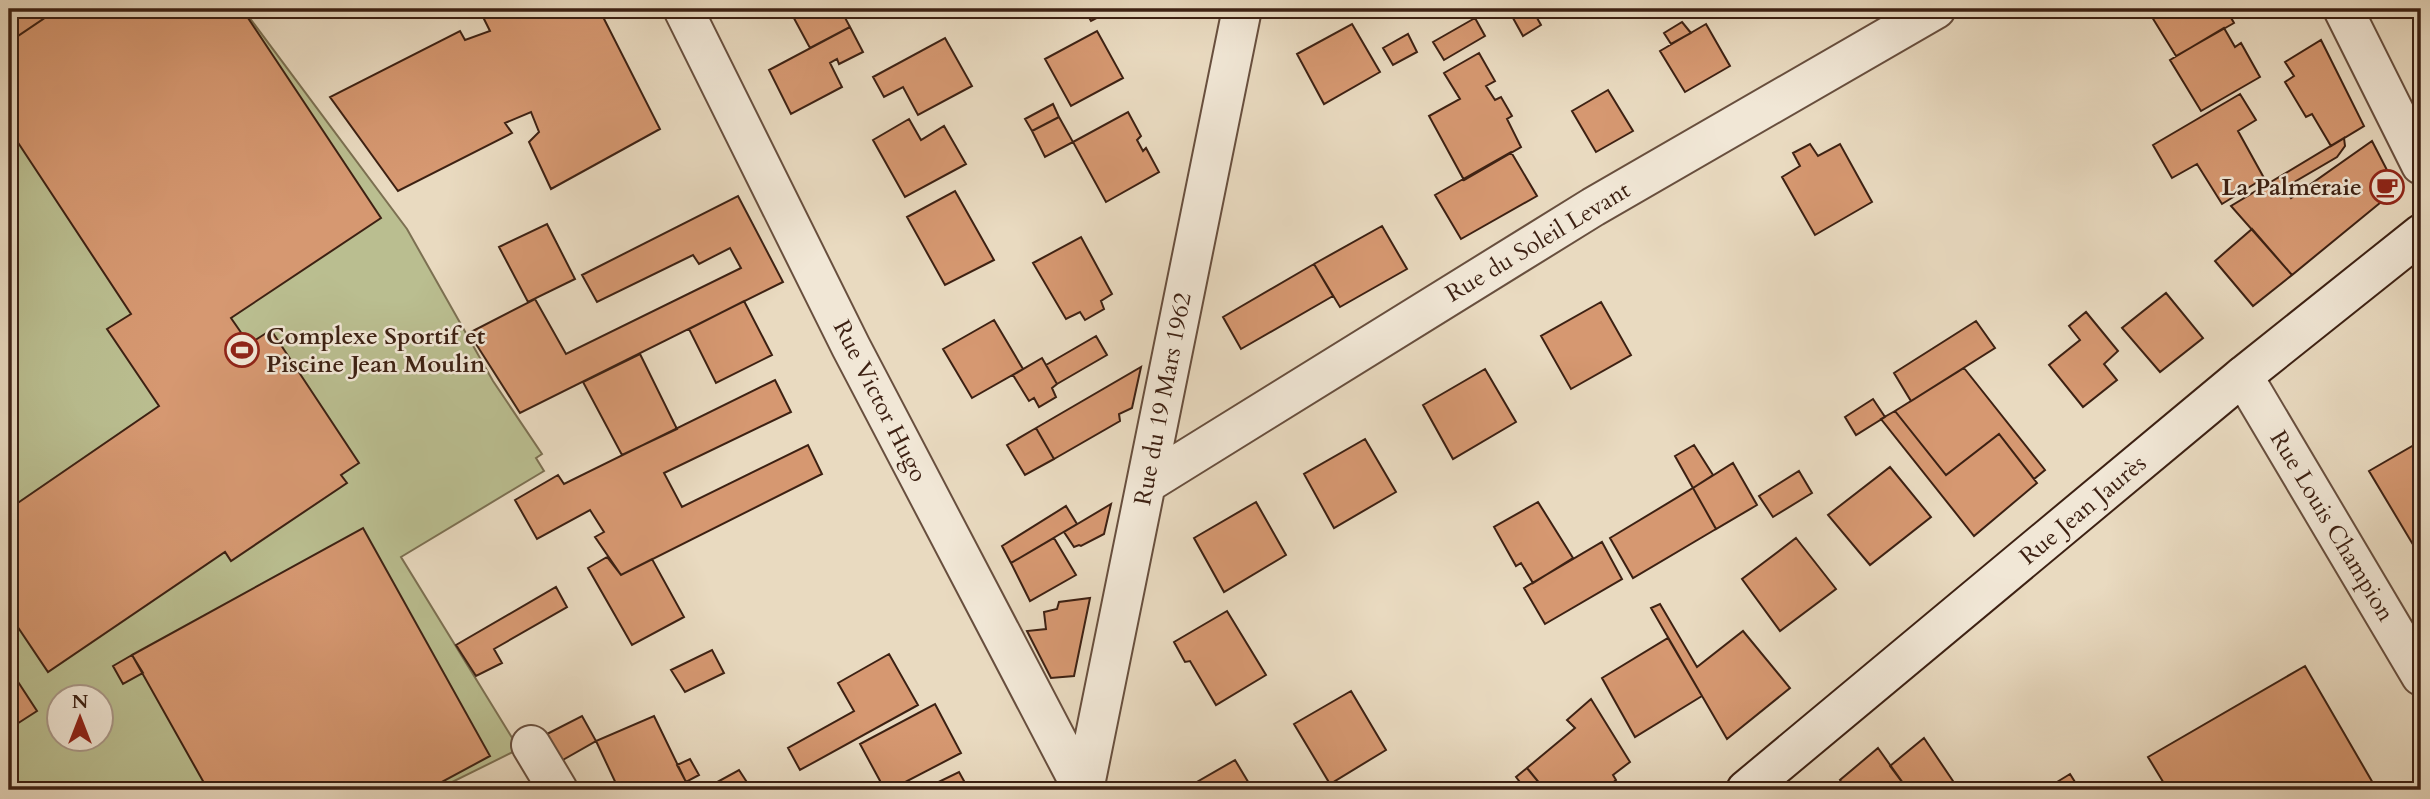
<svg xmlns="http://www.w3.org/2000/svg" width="2430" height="799" viewBox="0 0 2430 799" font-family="Cardo,serif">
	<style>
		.green { fill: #babe90; stroke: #7c7052; stroke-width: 2; fill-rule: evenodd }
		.building { fill: #d69871; stroke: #3d2113; stroke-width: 2 }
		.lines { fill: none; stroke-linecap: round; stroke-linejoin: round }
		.street-casing { stroke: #684f3e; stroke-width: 42 }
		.secondary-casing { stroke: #3d2113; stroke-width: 42 }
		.street { stroke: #f1e7d6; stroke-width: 38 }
		.secondary { stroke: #f1e7d6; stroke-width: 38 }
		.labels { text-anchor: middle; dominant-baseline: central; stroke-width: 5; stroke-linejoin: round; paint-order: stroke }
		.poi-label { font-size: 24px; font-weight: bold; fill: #3d2113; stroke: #f1e7d6; text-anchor: end }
		.street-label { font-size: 24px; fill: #3d2113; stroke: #f1e7d6 }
	</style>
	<rect width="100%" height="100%" fill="#e9dac0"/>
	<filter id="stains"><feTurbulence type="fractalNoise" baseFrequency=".00286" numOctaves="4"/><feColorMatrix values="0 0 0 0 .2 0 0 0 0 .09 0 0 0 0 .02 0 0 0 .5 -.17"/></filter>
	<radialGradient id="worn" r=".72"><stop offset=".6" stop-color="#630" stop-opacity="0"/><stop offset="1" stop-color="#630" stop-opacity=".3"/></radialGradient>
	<path class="green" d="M58 9H243L407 229 493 381 542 454 536 458 544 471 401 557 519 749 436 790H9V42ZM60 698H102V740H60Z"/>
	<path class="building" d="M9 9H58L9 42Z
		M58 9H242L381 218 231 318 249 344 271 330 359 463 341 475 347 483 231 561 225 552 48 672 9 614V509L159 406 107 329 131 314 9 129V42Z
		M479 9H599L660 129 551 189 529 142 539 132 531 112 505 123 512 133 398 191 330 97 460 31 465 40 490 31Z
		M789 9H849L842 12 850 27 810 48Z
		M1084 9H1114L1091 21Z
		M1508 9H1532L1541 25 1523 36Z
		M2147 9H2226L2234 23 2176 56Z
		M1475 18 1485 36 1444 60 1433 42Z
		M1682 22 1691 33 1671 44 1664 33Z
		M1352 24 1380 72 1324 104 1297 54Z
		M1706 24 1730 66 1685 92 1660 51Z
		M850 27 863 52 839 64 837 59 830 63 842 87 791 114 769 70Z
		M2224 28 2235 47 2241 43 2260 77 2201 111 2170 60Z
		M1097 31 1123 78 1071 106 1045 59Z
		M1408 34 1417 52 1393 65 1383 48Z
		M945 38 972 86 918 115 903 87 884 97 873 77Z
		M2321 40 2364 126 2331 146 2312 114 2306 117 2285 82 2294 76 2285 62Z
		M1479 53 1495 81 1486 86 1495 100 1501 97 1512 116 1507 119 1521 147 1464 180 1429 116 1460 99 1444 73Z
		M1608 90 1633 131 1596 152 1572 111Z
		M2240 94 2256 120 2238 131 2264 178 2222 204 2197 164 2172 178 2153 145Z
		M1053 104 1059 117 1032 131 1025 119Z
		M1128 112 1141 136 1137 140 1143 151 1146 148 1159 172 1106 202 1073 142Z
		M1059 117 1073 142 1045 157 1032 131Z
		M909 119 921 140 944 126 966 164 905 197 873 140Z
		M2344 138 2345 146 2337 157 2284 188 2291 198 2372 141 2389 174 2386 198 2292 275 2231 206Z
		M1810 144 1818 156 1840 144 1872 202 1815 235 1782 177 1800 166 1793 153Z
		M1511 152 1537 196 1461 239 1435 195Z
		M955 191 994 260 945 285 907 217Z
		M738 196 783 282 520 413 469 333 535 299 566 354 741 268 730 248 699 264 693 255 597 302 582 275Z
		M547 224 575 279 528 302 499 247Z
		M1382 226 1407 269 1340 307 1314 264Z
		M2252 229 2292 275 2253 306 2215 261Z
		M1081 237 1112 294 1101 301 1104 309 1085 320 1080 312 1066 319 1033 263Z
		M1314 264 1333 296 1241 349 1223 317Z
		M2166 293 2203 338 2160 372 2122 328Z
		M744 301 772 355 716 383 689 329Z
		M1601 302 1631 355 1571 389 1541 336Z
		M2086 312 2118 351 2104 364 2117 380 2083 407 2049 365 2080 340 2069 326Z
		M994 320 1023 369 972 398 943 349Z
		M1976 321 1995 348 1911 401 1894 373Z
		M1096 336 1107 355 1057 384 1046 365Z
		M640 354 677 429 622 455 583 382Z
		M1042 358 1057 384 1052 388 1056 397 1039 407 1034 398 1029 401 1013 375Z
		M1141 367 1132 408 1119 414 1120 421 1054 459 1036 428Z
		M1964 368 2045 470 2034 479 1999 434 1946 475 1895 411Z
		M1485 369 1516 422 1453 459 1423 405Z
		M775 380 791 412 664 473 682 507 808 445 822 474 621 575 595 537 604 532 590 510 537 539 515 500 558 475 564 484Z
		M1873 399 1885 417 1856 435 1845 417Z
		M1895 411 1946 475 1999 434 2037 483 1974 536 1881 419Z
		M1036 428 1054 459 1025 475 1007 445Z
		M1365 439 1396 492 1334 528 1304 474Z
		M2421 441V558L2369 471Z
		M1694 445 1713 475 1693 488 1675 456Z
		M1733 463 1757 505 1716 529 1693 488Z
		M1890 467 1931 517 1870 565 1828 515Z
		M1799 471 1812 493 1773 517 1759 496Z
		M1693 488 1716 529 1633 578 1610 538Z
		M1256 502 1286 555 1224 592 1194 538Z
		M1538 502 1573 558 1533 583 1521 563 1516 566 1494 527Z
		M1111 504 1104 534 1081 546 1079 545 1074 547 1064 532Z
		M1066 506 1077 524 1011 563 1002 546Z
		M363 528 490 756 427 790H208L132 655Z
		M1054 538 1076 575 1030 601 1011 563Z
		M1796 538 1836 589 1780 631 1742 579Z
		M1602 542 1622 579 1545 624 1524 588Z
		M607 557 621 575 652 559 684 617 632 645 588 568Z
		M556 587 567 607 494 649 502 663 476 676 456 645Z
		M1090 598 1074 676 1051 678 1027 631 1046 629 1044 612 1057 609 1059 602Z
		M1660 604 1697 667 1743 631 1790 688 1727 739 1651 608Z
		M1227 611 1266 675 1216 705 1190 661 1185 662 1174 642Z
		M1668 638 1702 696 1635 737 1602 678Z
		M712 650 724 673 685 692 671 670Z
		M889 654 918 705 800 770 788 748 854 711 838 683Z
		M132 655 143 673 123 684 113 666Z
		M2305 666 2377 790H2168L2148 757Z
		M9 668 37 711 9 729Z
		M1351 691 1386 750 1330 784 1294 724Z
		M1591 699 1630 762 1613 775 1616 780 1604 790H1545L1527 768 1575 728 1567 720Z
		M935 704 961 753 890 790H885L860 744Z
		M582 716 596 741 561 761 545 735Z
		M654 716 686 782 669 790H619L596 741Z
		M1924 738 1955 784 1947 790H1908L1890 766Z
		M1878 748 1908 790H1847L1840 780Z
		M690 759 699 775 686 782 677 765Z
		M1235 760 1253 790H1183Z
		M1527 768 1545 790H1526L1516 777Z
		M739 770 752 790H712L710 786Z
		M959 772 969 790H922Z
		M2070 774 2080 790H2044Z"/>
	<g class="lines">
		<g class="street-casing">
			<path id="street" d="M683 9 851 347 1083 790
				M2343 9 2421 165
				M2243 376 2421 676
				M1146 484 1593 207 1936 9
				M531 745 558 790
				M1084 790 1242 9"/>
		</g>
		<g class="secondary-casing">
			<path id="secondary" d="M1746 790 2243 376 2421 234"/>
		</g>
		<use href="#street" class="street"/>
		<use href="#secondary" class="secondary"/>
	</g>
	<defs>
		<g id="cafe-ring" transform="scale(1.75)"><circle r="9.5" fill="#f1e7d6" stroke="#8f2418" stroke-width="1.5"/><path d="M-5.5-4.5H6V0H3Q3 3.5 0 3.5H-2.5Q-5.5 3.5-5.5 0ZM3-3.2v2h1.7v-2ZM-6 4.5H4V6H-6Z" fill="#8f2418"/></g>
		<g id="stadium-ring" transform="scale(1.75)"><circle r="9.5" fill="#f1e7d6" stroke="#8f2418" stroke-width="1.5"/><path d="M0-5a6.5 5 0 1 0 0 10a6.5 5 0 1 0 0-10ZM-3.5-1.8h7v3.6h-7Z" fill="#8f2418"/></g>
	</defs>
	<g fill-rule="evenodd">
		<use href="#cafe-ring" x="2387" y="187"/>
		<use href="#stadium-ring" x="242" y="350"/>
	</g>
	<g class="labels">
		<g class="poi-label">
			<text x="2362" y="187">La Palmeraie</text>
			<text x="266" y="336" text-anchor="start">Complexe Sportif et<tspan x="266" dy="28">Piscine Jean Moulin</tspan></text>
		</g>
		<g class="street-label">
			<text transform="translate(1538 242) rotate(-31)">Rue du Soleil Levant</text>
			<text transform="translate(1163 399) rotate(-79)">Rue du 19 Mars 1962</text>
			<text transform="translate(880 401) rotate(63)">Rue Victor Hugo</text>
			<text transform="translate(2083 510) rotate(-40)">Rue Jean Jaurès</text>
			<text transform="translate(2332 526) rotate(59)">Rue Louis Champion</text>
		</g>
	</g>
	<rect width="2430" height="799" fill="none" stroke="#e9dac0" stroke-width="35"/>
	<rect x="10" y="10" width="2409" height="778" fill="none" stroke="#3d2113" stroke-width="3.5"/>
	<rect x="18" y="18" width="2395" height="764" fill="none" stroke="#3d2113" stroke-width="2"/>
	<g transform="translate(80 718)"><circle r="33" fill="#f1e7d6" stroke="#a99888" stroke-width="2"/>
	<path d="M0-5L12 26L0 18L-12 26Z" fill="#8f2418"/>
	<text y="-10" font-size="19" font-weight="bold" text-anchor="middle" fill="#3d2113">N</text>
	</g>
	<rect width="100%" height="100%" filter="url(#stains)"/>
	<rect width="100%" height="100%" fill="url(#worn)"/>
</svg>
